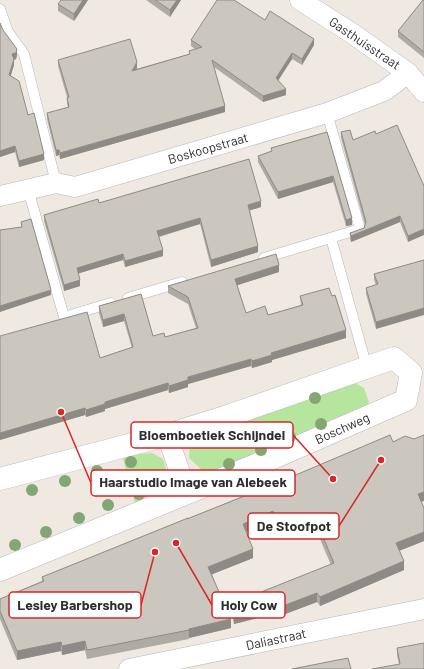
<svg xmlns="http://www.w3.org/2000/svg" width="424" height="669" viewBox="0 0 424 669" font-family="Barlow,sans-serif">
	<style>
		.green { fill: #b6e59e }
		.lines { fill: none; stroke-linecap: round; stroke-linejoin: round }
		.lane-casing { stroke: #b4b7c1; stroke-width: 11 }
		.street-casing { stroke: #b4b7c1; stroke-width: 21 }
		.secondary-casing { stroke: #b4b7c1; stroke-width: 23 }
		.lane { stroke: #fff; stroke-width: 10 }
		.street { stroke: #fff; stroke-width: 20 }
		.secondary { stroke: #fff; stroke-width: 22 }
		.tree { fill: #84a574 }
		.wall { fill: #afaba4 }
		.shaded-wall { fill: #8e8b86 }
		.building { fill: #cbc7bf; stroke: #8e8b86 }
		.labels { text-anchor: middle; dominant-baseline: central; stroke-width: 3; stroke-linejoin: round; paint-order: stroke }
		.street-label { font-size: 13px; fill: #2e2e2e; stroke: #fff }
		.leader { fill: none; stroke: #d62828; stroke-width: 1.5 }
		.callout-dot { fill: #d62828; stroke: #fff; stroke-width: 1.5 }
		.callout { fill: #fff; stroke: #d62828; stroke-width: 1.5 }
		.callout-label { font-size: 14px; text-anchor: middle; font-weight: bold; fill: #2e2e2e }
	</style>
	<rect width="100%" height="100%" fill="#efe9e1"/>
	<path class="green" d="M350 380 364 388 369 402 363 413 228 469 202 470 189 458 190 442 210 427Z
		M152 453 163 459 168 475 160 488 135 504 122 455Z"/>
	<g class="lines">
		<g class="lane-casing">
			<path id="lane" d="M0 9 8 32 24 54 56 183
				M28 189 64 317 111 303
				M331 238 367 368
				M264 258 360 229 327 113
				M128 298 182 282"/>
		</g>
		<g class="street-casing">
			<path id="street" d="M300 0 353 34 408 73 424 92
				M0 196 56 183 75 187 327 113 384 91 408 73
				M167 435 187 493
				M129 669 424 609"/>
		</g>
		<g class="secondary-casing">
			<path id="secondary" d="M0 479 167 435 225 417 394 358 411 373
				M0 570 275 457 406 400 411 373"/>
		</g>
		<use href="#lane" class="lane"/>
		<use href="#street" class="street"/>
		<use href="#secondary" class="secondary"/>
	</g>
	<g class="tree">
		<circle cx="315" cy="398" r="6"/>
		<circle cx="321" cy="424" r="6"/>
		<circle cx="290" cy="437" r="6"/>
		<circle cx="261" cy="450" r="6"/>
		<circle cx="131" cy="462" r="6"/>
		<circle cx="229" cy="464" r="6"/>
		<circle cx="97" cy="471" r="6"/>
		<circle cx="65" cy="481" r="6"/>
		<circle cx="32" cy="490" r="6"/>
		<circle cx="139" cy="494" r="6"/>
		<circle cx="108" cy="505" r="6"/>
		<circle cx="79" cy="518" r="6"/>
		<circle cx="46" cy="532" r="6"/>
		<circle cx="15" cy="545" r="6"/>
	</g>
	<path class="wall" d="M88 0 74 21 58 11V4Z
		M146 0H181L170 17Z
		M424 0V58L398 37V31Z
		M265 20 314 45 302 65 292 59 278 80 286 95 263 102 214 67 225 112 60 159 59 155 56 156 47 119V113L68 107 67 104V97L58 66V60L137 68 136 69 189 54V51L195 49 191 46V40Z
		M0 23 3 30 17 55 16 59 14 60V65L10 76 28 115 44 160 19 167 15 152 0 157Z
		M327 132 352 225 346 226 333 182 278 199 258 162V156L271 152V148Z
		M341 132 353 140 376 134 424 186 408 242 400 222 351 242 350 239V233L364 228 365 225 341 138Z
		M99 203 261 207 250 210 258 252 211 267 200 224 159 237 163 256 125 267 123 260 78 273 80 286 64 291 44 221V215Z
		M424 260 376 329 366 294V288L376 285 374 280V274Z
		M279 272 237 285 246 313 268 315 301 305 300 296 346 338 272 360V362L252 368 251 366 188 384V387L169 393 168 390 105 409V411L86 417 85 415 0 440V336L100 358 132 348 124 321 103 327 99 313V306L141 294 153 336 165 337 196 328 188 304 168 293V286Z
		M393 442 424 508V541L399 551 404 570 320 606 317 602 280 616 278 613 234 624 231 613V604L331 565 314 525 281 538 273 520 246 532 253 558 212 574 231 628 189 638V639L87 659 85 650 62 655 61 651 17 660 0 619V599L42 581V577L291 477Z
		M397 648 424 669 399 664 397 655Z"/>
	<path class="shaded-wall" d="M83 0H88L74 21V14Z
		M177 0H181L170 17V10Z
		M314 39V45L302 65V59Z
		M17 49V55L16 59 14 60V65L9 82V75L12 54Z
		M292 53V59L276 84V78Z
		M137 62V68L132 77V71Z
		M286 89V95L263 102V96Z
		M225 106V112L60 159V153Z
		M15 146V152L0 157V151Z
		M56 150H59V155L56 156Z
		M44 154V160L19 167V161Z
		M333 176V182L278 199V192Z
		M261 201V207L248 211V205Z
		M400 216V222L351 242V236Z
		M200 218V224L157 237V231Z
		M352 218V225L346 226V220Z
		M424 229V235L408 242V236Z
		M258 246V252L211 267V260Z
		M163 250V256L125 267V261Z
		M123 254V260L77 274V268Z
		M279 265V272L235 286V279Z
		M80 280V286L64 291V285Z
		M51 290V295L0 312V306Z
		M424 308V315L376 329V322Z
		M124 314V321L103 327V320Z
		M346 330V338L272 360V362L252 368V361L271 353Z
		M251 359V366L188 384V387L169 393V386L188 377Z
		M168 383V390L105 409V411L86 417V410L105 402Z
		M85 408V415L0 440V433Z
		M424 492V501L418 503V494Z
		M273 511V520L243 533V524Z
		M314 516V525L281 538V529Z
		M424 532V541L396 552V543Z
		M253 549V558L208 576V567Z
		M404 561V570L320 606V597Z
		M317 593V602L280 616V607Z
		M278 604V613L234 624V615Z
		M231 619V628L189 638V629Z
		M85 641V650L62 655V646Z
		M61 642V651L17 660V651Z"/>
	<path class="building" d="M61 0H83L74 14 58 4Z
		M155 0H177L170 10Z
		M217 0H234L265 20 270 11 314 39 302 59 292 53 276 78 286 89 263 96 212 60 225 106 60 153 59 150H56L47 113 69 107 67 98 69 97 58 60 130 39 137 62 132 71 190 54 189 51 202 47 191 40Z
		M423 0H424V52L398 31Z
		M0 23 3 30 17 49 16 53 12 54 14 59 9 75 19 81 28 115 34 113 44 154 19 161 15 146 0 151Z
		M397 125 424 186V229L408 236 400 216 351 236 350 233 364 228 366 222 341 132 350 130 353 140 375 131 376 134Z
		M327 132 352 218 346 220 333 176 278 192 258 156 272 151 271 148Z
		M249 159 261 201 248 205 258 246 211 260 200 218 157 231 163 250 125 261 123 254 77 268 80 280 64 285 44 215 98 199 99 203Z
		M31 219 51 290 0 306V230L22 227 21 222Z
		M276 254 279 265 235 279 246 313 265 306 268 315 303 305 300 296 329 288 332 296 335 295 346 330 271 353 272 355 252 361 251 359 188 377V380L169 386 168 383 105 402V404L86 410 85 408 0 433V336L87 312 100 358 133 347 124 314 103 320 99 306 141 294 153 336 164 333 165 337 198 328 188 297 168 286Z
		M424 260V308L376 322 366 288 378 284 374 274Z
		M390 435 393 442 405 436 414 439 424 435V492L418 494 424 508V532L396 543 404 561 320 597 317 593 280 607 278 604 234 615 231 604 334 563 314 516 281 529 273 511 243 524 253 549 208 567 231 619 189 629V630L87 650 85 641 62 646 61 642 17 651 0 611V599L44 581 42 577 188 518 187 519 257 491 260 486 265 488 283 480 285 475 291 477Z
		M424 643V669H372L400 664 397 648Z
		M348 658 351 669H292Z"/>
	<g class="labels">
		<g class="street-label">
			<text transform="translate(365 43) rotate(34)">Gasthuisstraat</text>
			<text transform="translate(208 148) rotate(-16)">Boskoopstraat</text>
			<text transform="translate(342 428) rotate(-24)">Boschweg</text>
			<text transform="translate(276 639) rotate(-12)">Daliastraat</text>
		</g>
	</g>
	<path class="leader" d="M333 479L293 435M61 412L91 483M381 460L339 526M176 543L212 605M155 552L141 605"/>
	<g class="callout-dot">
		<circle cx="333" cy="479" r="4"/>
		<circle cx="61" cy="412" r="4"/>
		<circle cx="381" cy="460" r="4"/>
		<circle cx="176" cy="543" r="4"/>
		<circle cx="155" cy="552" r="4"/>
	</g>
	<g class="callout">
		<rect x="131" y="422" width="162" height="26" rx="4"/>
		<rect x="91" y="470" width="204" height="26" rx="4"/>
		<rect x="248" y="513" width="91" height="26" rx="4"/>
		<rect x="212" y="592" width="73" height="26" rx="4"/>
		<rect x="9" y="592" width="132" height="26" rx="4"/>
	</g>
	<g class="callout-label">
		<text x="212" y="440">Bloemboetiek Schijndel</text>
		<text x="193" y="487">Haarstudio Image van Alebeek</text>
		<text x="294" y="531">De Stoofpot</text>
		<text x="249" y="610">Holy Cow</text>
		<text x="75" y="610">Lesley Barbershop</text>
	</g>
</svg>
